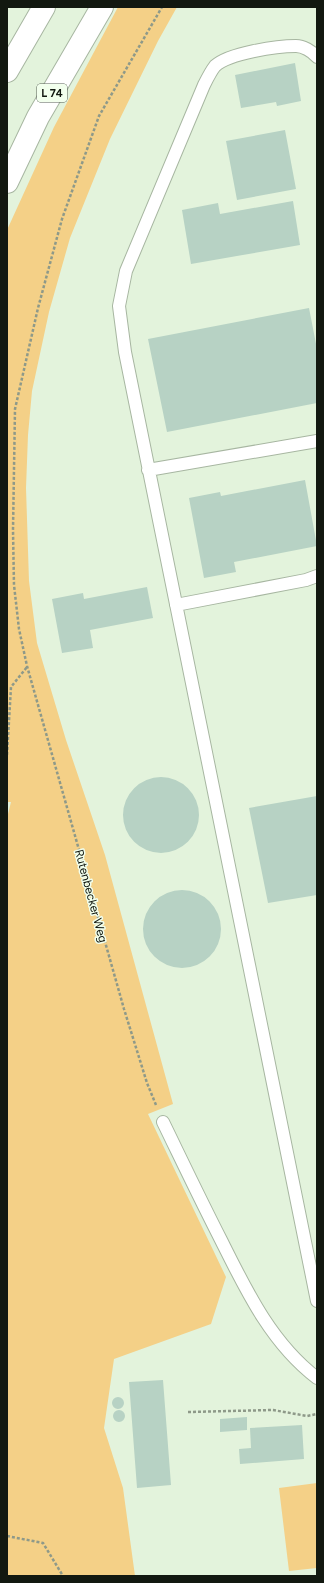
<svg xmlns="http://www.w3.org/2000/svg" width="324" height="1583" viewBox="0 0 324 1583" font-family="Figtree,sans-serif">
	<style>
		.green { fill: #f4d087 }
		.building { fill: #b7d2c4 }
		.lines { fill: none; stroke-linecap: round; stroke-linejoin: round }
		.service-casing { stroke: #a7b6a1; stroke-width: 14 }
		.trunk-casing { stroke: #a7b6a1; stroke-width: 24 }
		.path { stroke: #8e9989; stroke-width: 2.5; stroke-dasharray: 3 2; stroke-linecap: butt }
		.service { stroke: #fff; stroke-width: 12 }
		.trunk { stroke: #fff; stroke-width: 22 }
		.labels { text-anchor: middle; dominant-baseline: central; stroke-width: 3; stroke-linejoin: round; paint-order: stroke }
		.shield { fill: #f2ffed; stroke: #555d52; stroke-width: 1 }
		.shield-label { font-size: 11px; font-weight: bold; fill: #121810 }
		.street-label { font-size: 12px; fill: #121810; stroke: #f2ffed }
	</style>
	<rect width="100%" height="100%" fill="#e3f3dc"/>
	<path class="green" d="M118 7H177L158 41 110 139 70 238 49 312 32 391 28 435 26 488 29 581 37 643 66 740 105 855 173 1104 148 1114 226 1277 211 1324 114 1359 104 1428 123 1488 135 1576H7V818L11 802H7V230L54 127Z
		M317 1483V1568L289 1571 279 1488Z"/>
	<path class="building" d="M295 63 301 101 277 106 276 102 241 108 235 75Z
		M285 130 296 189 237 200 226 141Z
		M293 201 300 245 191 264 182 210 218 203 220 214Z
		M309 308 317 349V403L167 432 148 339Z
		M305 480 317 546 234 562 236 572 204 578 189 498 220 492 221 496Z
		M147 587 153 618 90 630 93 648 62 653 52 599 83 593 84 599Z
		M123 815a38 38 0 1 1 76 0a38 38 0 1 1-76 0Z
		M317 796V895L268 903 249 808Z
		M143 929a39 39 0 1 1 78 0a39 39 0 1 1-78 0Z
		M163 1380 171 1485 137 1488 129 1382Z
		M112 1403a6 6 0 1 1 12 0a6 6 0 1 1-12 0Z
		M113 1416a6 6 0 1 1 12 0a6 6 0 1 1-12 0Z
		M247 1417V1430L220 1432V1419Z
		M302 1425 304 1459 240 1464 239 1449 251 1448 250 1428Z"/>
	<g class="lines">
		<g class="service-casing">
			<path id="service" d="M317 57C312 51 303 46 296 46 277 46 229 53 215 66 211 71 207 79 204 85L126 271 119 306 125 352 317 1301
				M148 470 317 441
				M176 605 306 580 317 576
				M163 1122C182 1161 201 1201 221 1240 246 1290 271 1343 317 1378"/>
		</g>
		<g class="trunk-casing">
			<path id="trunk" d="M7 71 44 7
				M7 182 38 117 102 7"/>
		</g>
		<path class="path" d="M7 755 11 687 27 667
			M156 1105 147 1083 124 1009 27 666 19 629 14 585 13 530 15 409 38 308 62 219 99 116 162 7
			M188 1412 273 1410 307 1416 317 1414
			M7 1536 43 1543 63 1576"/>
		<use href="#service" class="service"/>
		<use href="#trunk" class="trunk"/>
	</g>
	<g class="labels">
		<rect class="shield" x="37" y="84" width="30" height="18" rx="3"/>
		<g class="shield-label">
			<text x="52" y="93">L 74</text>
		</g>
		<g class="street-label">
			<text transform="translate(91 896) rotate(75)">Rutenbecker Weg</text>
		</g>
	</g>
	<rect width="324" height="1583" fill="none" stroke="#121810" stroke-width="16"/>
</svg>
